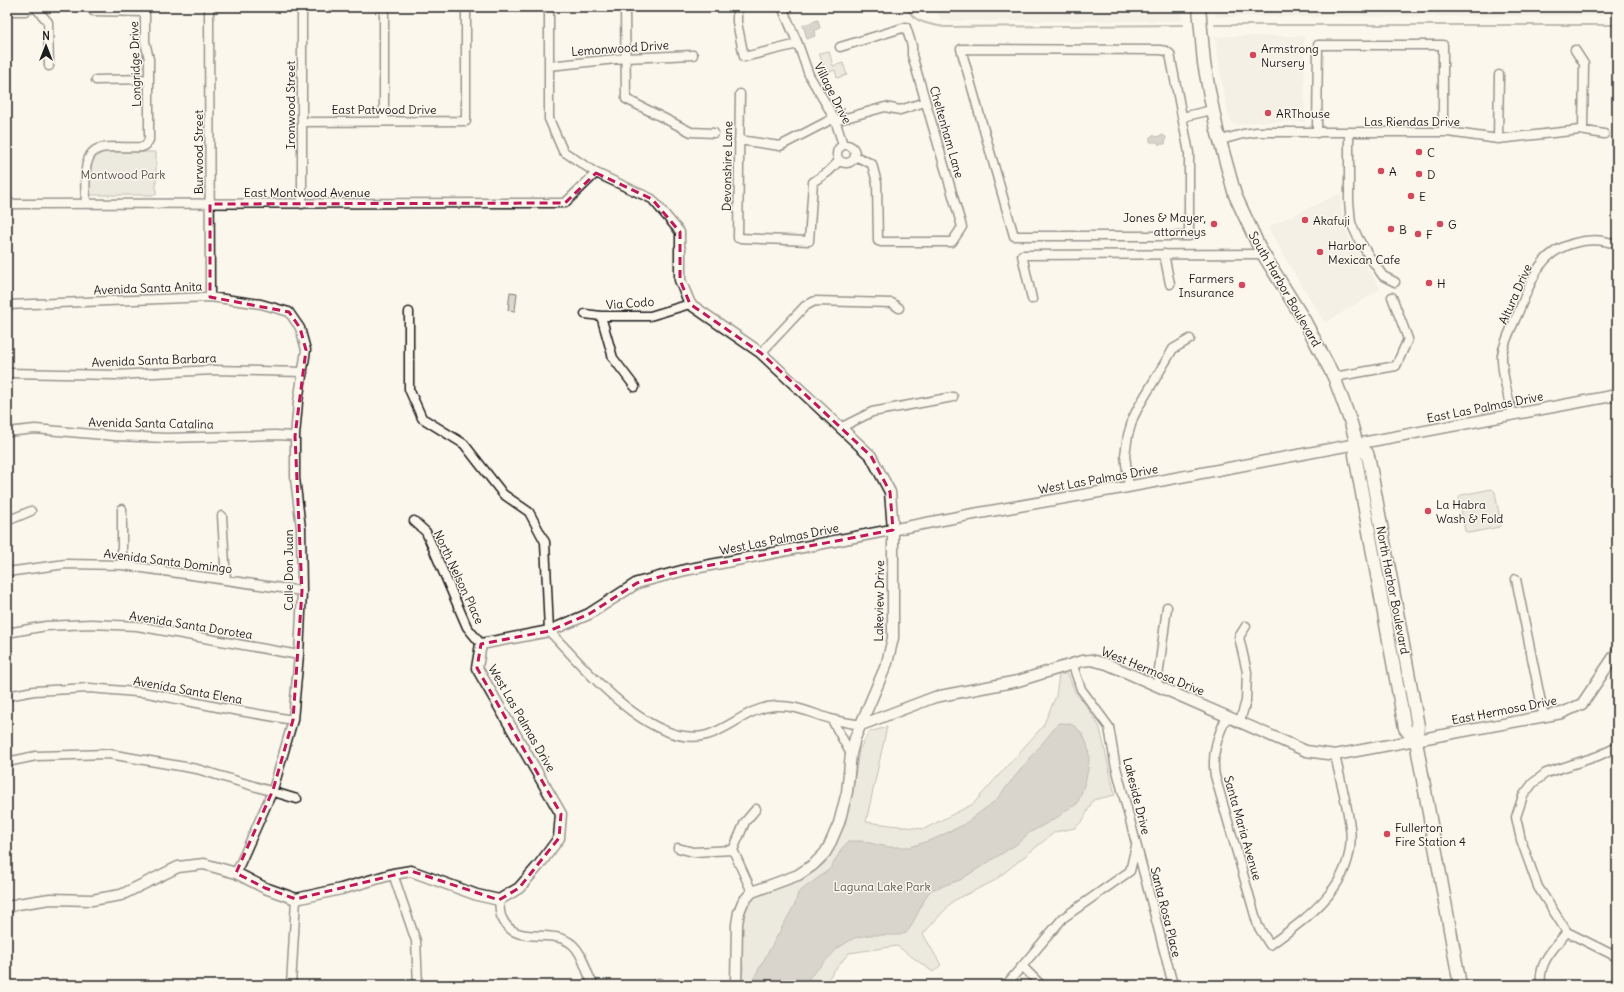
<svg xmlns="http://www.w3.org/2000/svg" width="1624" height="992" viewBox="0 0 1624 992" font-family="Delius,sans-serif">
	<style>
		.built { fill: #eae6dc }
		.green { fill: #dad7ce; stroke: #7b7a75 }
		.water { fill: #afaca5; stroke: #74726e }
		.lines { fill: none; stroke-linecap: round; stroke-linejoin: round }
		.stream { stroke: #74726e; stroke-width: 2 }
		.minor-casing { stroke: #1c1c1c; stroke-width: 11 }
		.tertiary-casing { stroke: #1c1c1c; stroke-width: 13 }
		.primary-casing { stroke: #1c1c1c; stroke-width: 15 }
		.minor { stroke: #fbf7ec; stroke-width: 8 }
		.tertiary { stroke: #fbf7ec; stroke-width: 10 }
		.primary { stroke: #fbf7ec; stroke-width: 12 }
		.marked { fill: none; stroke: #c2185b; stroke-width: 3; stroke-dasharray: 8 5; stroke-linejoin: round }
		.poi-dot { fill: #d1495b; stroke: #fbf7ec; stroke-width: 1.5 }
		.labels { text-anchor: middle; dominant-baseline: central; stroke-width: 3; stroke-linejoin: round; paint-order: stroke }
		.street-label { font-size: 12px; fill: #1c1c1c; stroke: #fbf7ec }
		.poi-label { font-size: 12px; fill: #1c1c1c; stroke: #fbf7ec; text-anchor: start }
		.park-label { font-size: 12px; fill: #555451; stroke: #fbf7ec }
	</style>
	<rect width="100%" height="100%" fill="#fbf7ec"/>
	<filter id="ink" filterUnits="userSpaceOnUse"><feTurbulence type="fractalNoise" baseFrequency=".025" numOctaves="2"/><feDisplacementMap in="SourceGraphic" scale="8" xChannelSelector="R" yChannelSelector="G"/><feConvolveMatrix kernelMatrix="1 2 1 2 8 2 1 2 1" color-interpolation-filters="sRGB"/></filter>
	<g filter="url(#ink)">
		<path class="built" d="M936 7H1182V21H941Z
			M1215 7H1602V16L1215 17Z
			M1225 36H1304L1305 122H1256L1238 125 1232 123 1228 114 1224 95 1215 38Z
			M1341 193 1342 214 1346 231 1358 253 1381 289 1325 323 1291 268 1268 227Z"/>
		<path class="green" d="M829 51 833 66 843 63 847 75 837 78 835 70 826 73 819 53Z
			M102 152H156V195H90V162L92 158Z
			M510 292 517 293 515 311 508 310Z
			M1492 489 1495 492 1501 524 1499 527 1469 533 1465 531 1459 498 1461 495Z
			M1059 674H1068L1075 692 1088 708 1100 728 1115 795 1093 800 1083 820 1075 828 1055 832 994 881 953 901 923 934 941 965 933 972 897 946 849 953 833 972 824 985H740L743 970 741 939 744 909 749 901 757 895 805 878 824 864 834 847 853 790 859 750 869 732 887 727 866 822 924 829 973 804 1043 726 1056 696Z"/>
		<path class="water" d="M818 20 820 28 814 31 815 36 807 39 803 25Z
			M1154 135 1156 137 1162 135 1166 137 1165 144H1158V142H1150V137Z
			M1061 723C1071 723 1077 726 1082 734 1096 755 1086 782 1077 804L1066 810 1058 817 1029 833 1017 844 960 880 931 890 927 895 910 928 906 933 899 935H869L854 938 838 948 810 977 806 985H750L795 904 798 893 831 868 842 848 849 841H861L888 847H910L934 839 963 825 995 801 1058 724Z"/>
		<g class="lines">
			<path class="stream" d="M907 7C913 23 929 24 944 27L1183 25
				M1215 25H1613"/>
			<g class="minor-casing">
				<path id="minor" d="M35 7 48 22 49 66
					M209 7 210 297
					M384 7V121
					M549 7V119L563 151 596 173 652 199 680 232V249
					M625 7 626 99 691 132 714 133
					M737 7V22L744 57 798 44
					M782 7 798 44 809 75 829 109 837 126 843 145
					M7 11H25L35 7
					M93 11 145 12
					M840 47 906 27 912 46V55L962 227 952 242H881L878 241 877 183 872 164 855 156
					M961 49 1160 50 1166 51 1170 54 1189 153V236H1014Z
					M1575 50 1584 64 1583 130
					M549 66 626 58 693 55
					M96 80 149 79
					M740 94 738 238 809 241 813 182 828 172 839 161
					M1182 117 1212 110
					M835 121 885 107 900 110 925 102
					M302 122 466 121V7
					M1317 133 1318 45H1443V132
					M1349 133V201L1351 223 1359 240 1371 259 1383 276 1395 282
					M1498 139 1499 75
					M739 140 780 146 834 118
					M1221 140 1243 134 1257 132H1448L1498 139 1580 130 1604 134
					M837 154a9 9 0 1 1 18 0a9 9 0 1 1-18 0Z
					M7 204 565 203 596 173
					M86 204C86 188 80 152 101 148 114 146 129 148 142 147L146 145 149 140V59L145 41V7
					M302 204V7
					M1164 254 1170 284
					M1032 299 1022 255 1263 254
					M7 305 210 297 261 304 289 312 300 328 306 350 298 402 295 436V478L301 528 302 591 299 655 293 720 273 790 236 873
					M409 312V389L422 418 464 444 503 494 529 512 545 542 549 631C584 667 651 750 707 735 731 728 749 707 776 706 796 705 813 714 831 719 841 722 851 723 861 725
					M585 314 601 316
					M761 353 805 306 815 301 892 303 899 308
					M7 373 115 375 214 370 303 372
					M1334 377 1396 366 1408 339 1392 297
					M635 387 613 358 601 316H650L690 304
					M1512 415C1509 397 1501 373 1502 355 1504 341 1513 325 1518 313 1525 297 1531 279 1540 266 1556 243 1592 234 1617 245
					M840 428 872 412 953 397
					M7 432 35 429 115 436 167 438 275 435 295 436
					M1129 487 1125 455 1128 435 1133 418 1139 406 1173 349 1190 339
					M222 516 226 580
					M7 521 31 511
					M414 521 426 532 467 627 481 644
					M122 565V509
					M7 572 66 564 122 565 302 591
					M1516 579 1544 717
					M7 633 46 626 91 624 137 626 299 655
					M1072 663 1081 689 1109 727 1115 763 1126 805 1173 985
					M1157 685 1167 607
					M7 696 34 691 89 688 148 693 222 708 293 720
					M1227 716C1218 735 1211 754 1215 776L1258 926 1270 945C1310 916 1357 883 1350 827 1347 803 1340 779 1335 755
					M832 720 851 754
					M1240 721 1246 701 1247 672 1239 637 1246 626
					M1617 747 1598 756 1546 773 1533 783 1523 796 1516 817 1521 840 1538 887 1567 932 1617 957
					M7 762 36 756 109 754 197 769 297 799
					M678 848 693 852 733 850
					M393 874 416 941 418 985
					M752 892 733 850 745 822 756 809
					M499 900C500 905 499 913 502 918 515 948 552 926 573 945 585 956 585 973 594 985
					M1022 966 1041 985
					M291 985 296 899
					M655 985 659 983
					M1006 985 1063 918 1130 871 1136 846
					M1541 985C1538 962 1554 948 1567 932"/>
			</g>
			<g class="tertiary-casing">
				<path id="tertiary" d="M680 249V280L690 304 761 353 871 456 890 492 893 530V638L887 663 855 738 851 754 847 792 839 823 829 846 825 853 813 865 798 875 752 892 743 902 739 912 737 924 736 985
					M861 725 935 697 1018 681 1082 661 1091 660 1107 664 1306 751 1335 755 1562 713 1582 704 1617 652
					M7 908 18 904 50 899 92 900 121 895 178 867 204 864 236 873 265 888 296 899 341 889 393 874 411 871 477 895 499 900 519 888 539 865 559 838 561 814 477 668 481 644 549 631 589 614 637 583 685 570 968 515 1122 488 1617 395"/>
			</g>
			<g class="primary-casing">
				<path id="primary" d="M1199 7 1204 63 1210 96 1217 130 1235 195 1260 249 1304 320 1334 377 1351 423 1357 445 1355 455 1405 728 1416 741
					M1357 445 1367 453 1369 460 1418 726 1416 741 1460 985"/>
			</g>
			<use href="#minor" class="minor"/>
			<use href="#tertiary" class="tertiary"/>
			<use href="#primary" class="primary"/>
		</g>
	</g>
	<path d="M0 0H1624V992H0ZM596 173 652 199 680 232V280L690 304 761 353 871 456 890 492 893 530 685 570 637 583 589 614 549 631 481 644 477 668 561 814 559 838 519 888 499 900 411 871 296 899 265 888 236 873 273 790 293 720 302 591 295 436 306 350 300 328 289 312 210 297V204L565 203Z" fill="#fbf7ec" fill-opacity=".55" fill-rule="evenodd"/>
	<path class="marked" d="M596 173 652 199 680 232V280L690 304 761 353 871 456 890 492 893 530 685 570 637 583 589 614 549 631 481 644 477 668 561 814 559 838 519 888 499 900 411 871 296 899 265 888 236 873 273 790 293 720 302 591 295 436 306 350 300 328 289 312 210 297V204L565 203Z"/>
	<g class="poi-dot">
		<circle cx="1253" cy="55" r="4"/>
		<circle cx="1268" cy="113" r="4"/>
		<circle cx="1419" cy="152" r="4"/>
		<circle cx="1381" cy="171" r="4"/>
		<circle cx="1419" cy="174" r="4"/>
		<circle cx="1411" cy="196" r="4"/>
		<circle cx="1305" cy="220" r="4"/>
		<circle cx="1214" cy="224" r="4"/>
		<circle cx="1440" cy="224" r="4"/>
		<circle cx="1391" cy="229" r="4"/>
		<circle cx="1418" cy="234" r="4"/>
		<circle cx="1320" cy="252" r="4"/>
		<circle cx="1429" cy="283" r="4"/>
		<circle cx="1242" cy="285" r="4"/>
		<circle cx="1428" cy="511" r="4"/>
		<circle cx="1387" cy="834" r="4"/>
	</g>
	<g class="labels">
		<g class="street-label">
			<text transform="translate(620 48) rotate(-4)">Lemonwood Drive</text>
			<text transform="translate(135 64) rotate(-92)">Longridge Drive</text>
			<text transform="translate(833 93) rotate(63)">Village Drive</text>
			<text transform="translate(290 105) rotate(-90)">Ironwood Street</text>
			<text x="384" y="109">East Patwood Drive</text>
			<text x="1412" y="121">Las Riendas Drive</text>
			<text transform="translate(947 132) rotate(74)">Cheltenham Lane</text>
			<text transform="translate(198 152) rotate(-90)">Burwood Street</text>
			<text transform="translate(727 166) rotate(-89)">Devonshire Lane</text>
			<text x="307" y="192">East Montwood Avenue</text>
			<text transform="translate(148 288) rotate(-2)">Avenida Santa Anita</text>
			<text transform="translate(1285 289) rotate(60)">South Harbor Boulevard</text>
			<text transform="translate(1515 294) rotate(-66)">Altura Drive</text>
			<text transform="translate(630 303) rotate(-4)">Via Codo</text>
			<text transform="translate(154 360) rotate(-2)">Avenida Santa Barbara</text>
			<text transform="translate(1485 407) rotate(-11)">East Las Palmas Drive</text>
			<text transform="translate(151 423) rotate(1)">Avenida Santa Catalina</text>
			<text transform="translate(1098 479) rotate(-10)">West Las Palmas Drive</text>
			<text transform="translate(779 539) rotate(-11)">West Las Palmas Drive</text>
			<text transform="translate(168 561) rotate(7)">Avenida Santa Domingo</text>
			<text transform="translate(288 570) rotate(-90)">Calle Don Juan</text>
			<text transform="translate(459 577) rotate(65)">North Nelson Place</text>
			<text transform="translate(1393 590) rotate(79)">North Harbor Boulevard</text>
			<text transform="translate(879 601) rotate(-89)">Lakeview Drive</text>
			<text transform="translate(191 625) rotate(9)">Avenida Santa Dorotea</text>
			<text transform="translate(1153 671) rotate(22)">West Hermosa Drive</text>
			<text transform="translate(188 690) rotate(10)">Avenida Santa Elena</text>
			<text transform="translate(1504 710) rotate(-11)">East Hermosa Drive</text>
			<text transform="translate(522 718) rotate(60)">West Las Palmas Drive</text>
			<text transform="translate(1137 796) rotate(76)">Lakeside Drive</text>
			<text transform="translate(1243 828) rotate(74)">Santa Maria Avenue</text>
			<text transform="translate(1166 912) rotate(76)">Santa Rosa Place</text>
		</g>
		<g class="poi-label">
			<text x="1261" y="48">Armstrong<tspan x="1261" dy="14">Nursery</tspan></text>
			<text x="1276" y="113">ARThouse</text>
			<text x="1427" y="152">C</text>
			<text x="1389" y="171">A</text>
			<text x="1427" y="174">D</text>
			<text x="1419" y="196">E</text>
			<text x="1206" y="217" text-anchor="end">Jones &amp; Mayer,<tspan x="1206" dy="14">attorneys</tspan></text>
			<text x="1313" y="220">Akafuji</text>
			<text x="1448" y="224">G</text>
			<text x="1399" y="229">B</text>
			<text x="1426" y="234">F</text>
			<text x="1328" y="245">Harbor<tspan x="1328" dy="14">Mexican Cafe</tspan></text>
			<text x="1234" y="278" text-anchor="end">Farmers<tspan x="1234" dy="14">Insurance</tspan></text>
			<text x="1437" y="283">H</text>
			<text x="1436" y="504">La Habra<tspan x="1436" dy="14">Wash &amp; Fold</tspan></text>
			<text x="1395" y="827">Fullerton<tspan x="1395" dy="14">Fire Station 4</tspan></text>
		</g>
		<g class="park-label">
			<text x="123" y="174">Montwood Park</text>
			<text x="882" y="886">Laguna Lake Park</text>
		</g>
	</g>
	<rect width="1624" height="992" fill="none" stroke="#fbf7ec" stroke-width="24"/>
	<rect x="12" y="12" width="1600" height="968" fill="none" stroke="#1c1c1c" stroke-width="1.5" filter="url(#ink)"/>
	<g transform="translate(46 46)" stroke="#fbf7ec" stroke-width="3" paint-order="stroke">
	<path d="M0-3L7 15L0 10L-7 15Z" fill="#1c1c1c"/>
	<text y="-6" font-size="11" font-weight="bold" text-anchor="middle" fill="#1c1c1c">N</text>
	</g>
</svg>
